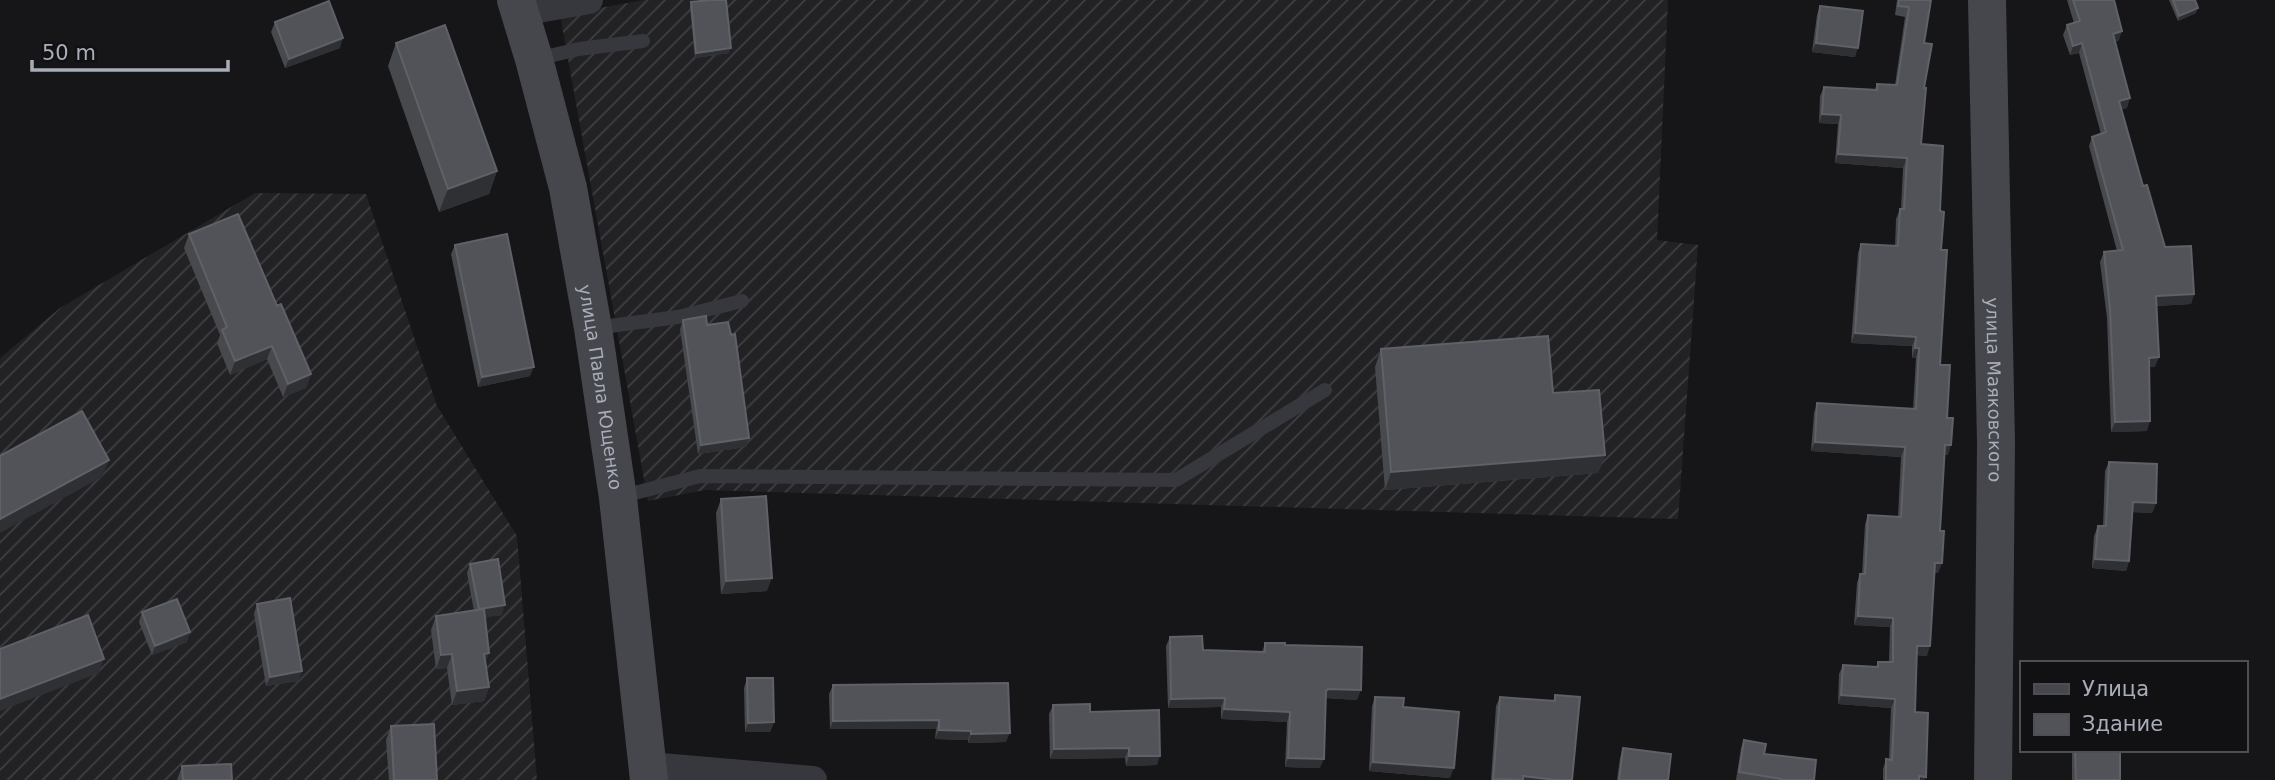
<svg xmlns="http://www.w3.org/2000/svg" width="2275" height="780" viewBox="0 0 2275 780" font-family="'DejaVu Sans',sans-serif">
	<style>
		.industrial { fill: url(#industrial-furrows) }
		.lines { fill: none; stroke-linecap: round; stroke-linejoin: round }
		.lane { stroke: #37383d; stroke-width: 14 }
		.street { stroke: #37383d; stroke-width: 28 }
		.secondary { stroke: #45474d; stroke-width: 38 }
		.wall { fill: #47494d }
		.shaded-wall { fill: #2f3033 }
		.building { fill: #525359; stroke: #5f6168; stroke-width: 2 }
		.labels { text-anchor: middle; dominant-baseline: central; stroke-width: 5; stroke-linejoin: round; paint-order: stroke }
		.street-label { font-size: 18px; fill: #a8adb8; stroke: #111113 }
	</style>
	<defs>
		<pattern id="industrial-furrows" width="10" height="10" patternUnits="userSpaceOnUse" patternTransform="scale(1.75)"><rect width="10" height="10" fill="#222225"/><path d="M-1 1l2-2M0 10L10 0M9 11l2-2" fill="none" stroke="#3f3f43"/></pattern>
	</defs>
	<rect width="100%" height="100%" fill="#161618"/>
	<path class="industrial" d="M644 0H1668L1657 240 1698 245 1678 519 705 490 648 501 560 15Z
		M255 193 366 194 437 406 517 536 537 780H0V358L60 308Z"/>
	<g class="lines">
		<path class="lane" d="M536 59 579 49 643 41
			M594 328 678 317 742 301
			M619 497 700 476 1176 480 1325 390"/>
		<path class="street" d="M521 12 589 0
			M649 766 813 780"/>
		<g class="secondary">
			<path id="s1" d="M516 0 534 59 568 188 593 328 618 498 649 780"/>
			<path id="s2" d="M1987 0 1996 443 1993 780"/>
		</g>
	</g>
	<path class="wall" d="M1897 0H1931L1924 43V88L1921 144 1940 211 1941 250 1940 365 1947 418 1948 455 1945 454 1940 531 1942 563 1938 573 1934 572 1927 656 1917 655 1915 712 1925 780H1883V769L1886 759H1889L1891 708 1838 704 1839 674 1843 665 1876 667 1878 662H1889L1890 627 1854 625 1857 583 1860 574H1862L1865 524 1868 515 1898 517 1901 457 1811 451 1814 413 1817 403 1913 409 1916 358H1912V346L1851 343 1858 253 1861 244 1895 246 1896 219 1900 209H1901L1903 168 1835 163 1838 124 1819 123 1820 96 1824 87 1875 89 1877 84 1895 85 1905 17 1895 15Z
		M2067 0H2114L2119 40 2115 42 2127 108 2121 109 2143 186 2165 247 2194 294 2191 304 2156 306 2155 367H2149L2147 431 2111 432 2107 318 2100 262 2104 252 2117 251 2089 146 2092 137 2101 134 2079 53 2070 55 2063 35 2067 25 2074 23Z
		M2169 0H2195L2196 13 2178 21Z
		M691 2 729 53 695 58 690 7Z
		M1820 6 1855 57 1812 52 1817 15Z
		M275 22 340 48 285 68 271 32Z
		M396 43 497 171 489 194 439 212 388 66Z
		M189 234 277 306 311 374 306 388 283 397 267 359 230 375 217 343 220 335 184 248Z
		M455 245 530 376 478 387 451 254Z
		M683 320 707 325 731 335 749 438 746 447 698 454 680 329Z
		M1381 349 1553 393 1605 455 1598 473 1385 490 1375 367Z
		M2109 462 2156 503 2152 513 2133 512 2129 561 2126 571 2092 568 2094 536 2098 526H2103L2105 471Z
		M721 499 767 591 721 594 716 513Z
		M470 564 502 615 485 617 486 663 489 687 484 701 452 705 447 668 436 669 431 630 436 616 474 611 467 573Z
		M257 604 302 671 298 681 266 686 254 614Z
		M142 612 187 642 152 655 139 622Z
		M1170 637 1203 650 1262 652 1265 643 1285 645 1357 700 1326 698 1320 768 1285 767 1287 722 1221 719V707L1168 708 1166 646Z
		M747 678 774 722 770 732H745L744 688Z
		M833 685 1006 742 968 743V740L935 739 936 729H830L829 694Z
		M1555 695 1572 780H1491L1496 706 1500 697 1553 701Z
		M1375 697 1403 707 1450 778 1369 771 1372 706Z
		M1053 705 1090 712 1157 765 1126 766 1125 758 1050 759 1049 714Z
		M391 726 437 780H389L386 740Z
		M1744 740 1764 754 1814 780H1736L1741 748Z
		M1623 748 1668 780H1617L1620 758Z
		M2072 750H2120V780H2072Z
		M182 766 232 780H177Z"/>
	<path class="shaded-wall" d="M2198 8 2196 13 2178 21 2179 16Z
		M2122 31 2119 40 2109 43 2113 34Z
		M343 38 340 48 285 68 289 59Z
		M1816 43 1858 48 1855 57 1812 52Z
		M2082 43 2079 53 2070 55 2073 46Z
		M731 48 729 53 695 58 696 53Z
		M2130 98 2127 108 2115 111 2119 101Z
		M1822 114 1841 115 1838 124 1819 123Z
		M1838 154 1907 158 1903 168 1835 163Z
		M497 171 489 194 439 212 448 189Z
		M2194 294 2191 304 2152 306 2156 296Z
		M1855 333 1916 337 1912 346 1851 343Z
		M272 346 267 359 230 375 235 361Z
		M1915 348H1919L1916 358H1912Z
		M2159 357 2155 367H2146L2149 358Z
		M534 367 530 376 478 387 482 377Z
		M311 374 306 388 283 397 288 384Z
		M2150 421 2147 431 2111 432 2115 422Z
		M749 438 746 447 698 454 701 445Z
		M1815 442 1905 447 1901 457 1811 451Z
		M1945 445H1951L1948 455 1942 454Z
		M1605 455 1598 473 1385 490 1391 472Z
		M109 460 102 477 0 533V519Z
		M2133 502 2156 503 2152 513 2130 512Z
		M2095 559 2129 561 2126 571 2092 568Z
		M1935 563H1942L1938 573 1931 572Z
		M772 578 767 591 721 594 726 581Z
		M505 605 502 615 475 619 479 609Z
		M1858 616 1893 618 1890 627 1854 625Z
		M190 632 187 642 152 655 155 646Z
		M1917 646H1930L1927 656 1914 655Z
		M489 653 484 667V654Z
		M452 654 447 668 436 669 441 655Z
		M104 659 99 673 0 711V699Z
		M302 671 298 681 266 686 270 677Z
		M489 687 484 701 452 705 457 691Z
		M1328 689 1361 690 1357 700 1325 698 1326 691Z
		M1841 695 1895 699 1891 708 1838 704Z
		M1225 698 1221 707 1168 708 1171 699Z
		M1224 709 1290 712 1287 722 1221 719Z
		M939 720 936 729H830L833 721Z
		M774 722 770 732H745L748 723Z
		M939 730 971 731 968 740 935 739Z
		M1010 733 1006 742 968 743 971 734Z
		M1129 748 1125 758 1050 759 1054 749Z
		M1129 756H1160L1157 765 1126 766Z
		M1288 758 1324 759 1320 768 1285 767Z
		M1373 762 1454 768 1450 778 1369 771Z
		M1523 776 1556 780H1522Z
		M1919 776 1926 777 1925 780H1917Z"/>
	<path class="building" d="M711 0H726L731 48 696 53 691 2Z
		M1899 0H1931L1924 43 1932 44 1924 88H1926L1921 144 1943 146 1940 211 1944 212 1941 250H1947L1940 365H1950L1947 418H1953L1951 445H1945L1940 531H1944L1942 563H1935L1930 646H1917L1915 712 1928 713 1926 777 1919 776V780H1886V759L1892 760 1895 699 1841 695 1843 665 1878 667V662H1893V618L1858 616 1860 574H1865L1868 515 1901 517 1905 447 1815 442 1817 403 1916 409 1919 348H1915L1916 337 1855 333 1861 244 1898 246 1900 209H1904L1907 158 1838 154 1841 115 1822 114 1824 87 1877 90V84L1897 85 1909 7 1898 6Z
		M2073 0H2114L2122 31 2113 34 2130 98 2119 101 2143 186 2147 185 2165 247 2191 246 2194 294 2156 296 2159 357 2149 358 2150 421 2115 422 2110 309 2104 252 2123 250 2092 137 2106 132 2082 43 2073 46 2067 25 2080 21Z
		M2173 0H2195L2198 8 2179 16Z
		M329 1 343 38 289 59 275 22Z
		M1820 6 1863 11 1858 48 1816 43Z
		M445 25 497 171 448 189 396 43Z
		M238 214 277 306 281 304 311 374 288 384 272 346 235 361 222 330 227 327 189 234Z
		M507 234 534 367 482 377 455 245Z
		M706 316 707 325 728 322 731 335 735 334 749 438 701 445 683 320Z
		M1548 336 1553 393 1599 390 1605 455 1391 472 1381 349Z
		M82 411 109 460 0 519V456Z
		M2109 462 2157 464 2156 503 2133 502 2129 561 2095 559 2098 526H2106Z
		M766 496 772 578 726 581 721 499Z
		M498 559 505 605 479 609 470 564Z
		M290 598 302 671 270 677 257 604Z
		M177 599 190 632 155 646 142 612Z
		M484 609 489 653 484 654 489 687 457 691 452 654 441 655 436 616Z
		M88 615 104 659 0 699V649Z
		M1202 636 1203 650 1265 652V643H1285V645L1362 647 1361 690 1328 689 1326 691 1324 759 1288 758 1290 712 1224 709 1225 698 1171 699 1170 637Z
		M747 678H773L774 722 748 723Z
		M1008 683 1010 733 971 734V731L939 730V720L833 721V685Z
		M1555 695 1580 697 1572 780H1556L1523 776V780L1493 779 1500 697 1555 701Z
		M1375 697 1404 698 1403 707 1459 712 1454 768 1373 762Z
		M1090 704V712L1159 710 1160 756H1129V748L1054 749 1053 705Z
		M434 724 437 780H394L391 726Z
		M1744 740 1766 744 1764 754 1816 760 1814 780H1781V779L1739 772Z
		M1623 748 1671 754 1668 780H1619Z
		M2075 750H2120V780H2076Z
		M231 764 232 780H183L182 766Z"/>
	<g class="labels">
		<g class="street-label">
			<text stroke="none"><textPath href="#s1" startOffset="397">улица Павла Ющенко</textPath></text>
			<text stroke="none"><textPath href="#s2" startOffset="390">улица Маяковского</textPath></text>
		</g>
	</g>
	<rect x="2020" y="661" width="228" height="91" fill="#111113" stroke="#4d4f55" stroke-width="2"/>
	<rect x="2034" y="684" width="35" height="10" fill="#45474d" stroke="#4d4f55" stroke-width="2"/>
	<text x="2082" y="696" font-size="21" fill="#a8adb8">Улица</text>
	<rect x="2034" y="714" width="35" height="21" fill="#525359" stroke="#4d4f55" stroke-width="2"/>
	<text x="2082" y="731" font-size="21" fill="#a8adb8">Здание</text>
	<path d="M32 60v10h196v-10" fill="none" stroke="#a8adb8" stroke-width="3.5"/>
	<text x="42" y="60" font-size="21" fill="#a8adb8" stroke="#111113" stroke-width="5" paint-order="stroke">50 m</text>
</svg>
